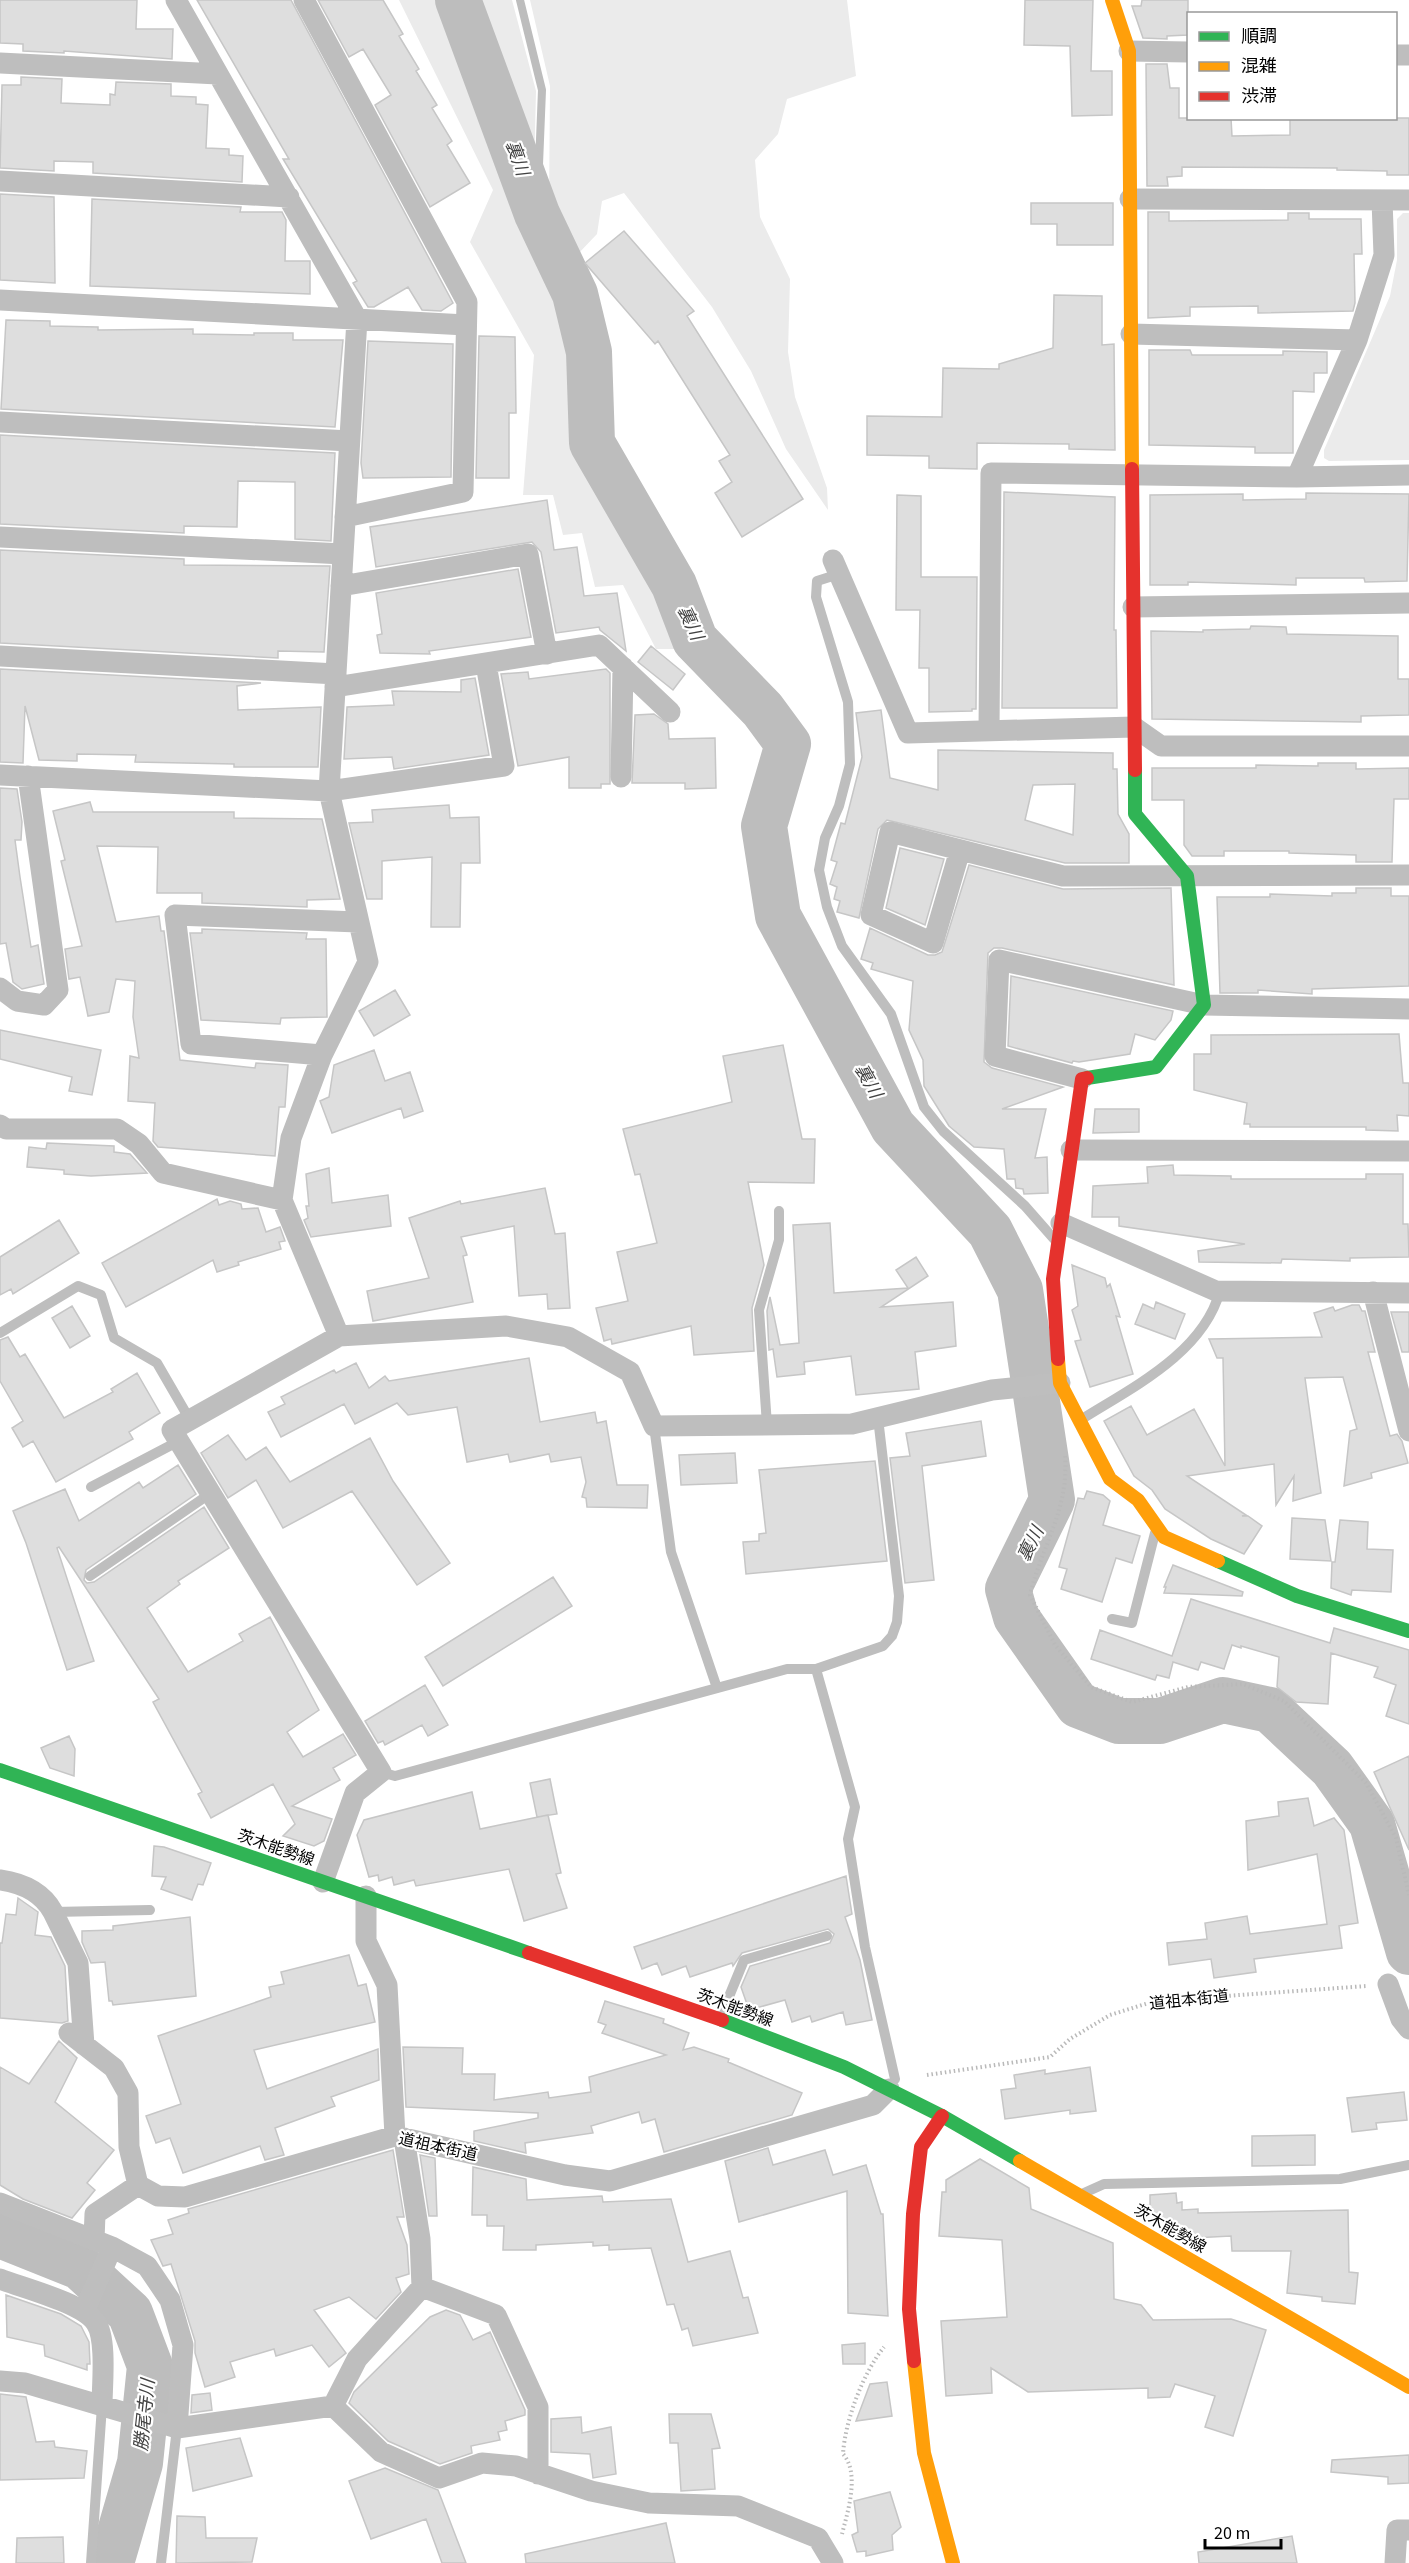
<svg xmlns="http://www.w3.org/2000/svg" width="1409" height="2563" viewBox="0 0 1409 2563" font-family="'Source Sans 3','Noto Sans JP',sans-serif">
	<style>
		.green { fill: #ebebeb }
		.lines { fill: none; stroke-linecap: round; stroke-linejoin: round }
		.stream { stroke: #bdbdbd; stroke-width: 8 }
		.river { stroke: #bdbdbd; stroke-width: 46 }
		.building { fill: #dedede; stroke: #c6c6c6; stroke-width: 1.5; fill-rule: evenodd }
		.path { stroke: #b9b9b9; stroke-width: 4; stroke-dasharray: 1.5 3; stroke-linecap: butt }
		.lane { stroke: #bebebe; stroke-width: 10 }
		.street { stroke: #bebebe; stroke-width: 21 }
		.fast { stroke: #30b455; stroke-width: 14 }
		.slow { stroke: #ff9f0a; stroke-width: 14 }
		.jam { stroke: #e5322d; stroke-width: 14 }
		.labels { text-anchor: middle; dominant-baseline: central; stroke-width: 4.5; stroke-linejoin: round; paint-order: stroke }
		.street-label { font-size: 16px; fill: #000; stroke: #fff }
		.water-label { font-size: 18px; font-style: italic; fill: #424242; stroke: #fff }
	</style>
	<rect width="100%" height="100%" fill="#fff"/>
	<path class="green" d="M399 0H448L527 215 568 296 577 358 584 444 604 493 657 576 684 649H656L623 585 595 587 582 533 563 535 553 495H523L534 355 470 242 493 190Z
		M474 0H512L536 91 534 173Z
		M530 0H847L856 76 787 99 778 134 755 160 760 217 790 279 788 352 795 397 827 488 828 510 786 449 751 371 712 307 624 193 602 201 597 234 577 255 549 211 550 86Z
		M1403 213H1409V460L1329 461 1324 458V450L1390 296 1397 260V219Z"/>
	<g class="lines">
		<path class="stream" d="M520 0 542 90 537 214"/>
		<path class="river" d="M458 0 537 214 575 294 589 352 592 443 674 585 695 640 763 710 788 744 764 826 778 916 893 1127 990 1231 1020 1290 1052 1500 1008 1589 1016 1617 1078 1705 1119 1721H1160L1223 1700 1270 1710 1332 1768 1372 1824 1409 1952
			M0 2235 80 2267 130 2313 150 2366 140 2463 111 2563"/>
	</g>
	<path class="building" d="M0 0H137L136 29H173L172 59 64 51V53L23 51V44L0 43Z
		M197 0H291L453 303 441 311 422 310 408 287 374 307H368L353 283 357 281 283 159H289Z
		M318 0H383L403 34 399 36 419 69 416 71 437 105 432 108 452 141 447 145 470 183 430 207 375 105 391 95 363 49 349 57Z
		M1025 0H1093L1091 71H1112V115L1072 116 1070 46 1024 45Z
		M1142 0H1188V35L1167 36V39L1143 38 1132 6H1141Z
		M1146 64H1167L1170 88H1179V118H1231L1232 136 1290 135V118H1409V175H1387V171L1337 170V168L1182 167V176L1167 177 1168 186H1147Z
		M21 77 62 79 61 103 110 105V94L115 95 116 82 171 84V96L196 97V104L208 105 206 148 229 149V155L243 156 242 182 93 173V162L54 161V171L0 168 2 85H21Z
		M0 194 54 197 55 283 0 280Z
		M92 199 241 207 240 212H282L286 220 285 261H310V294L90 286Z
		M1031 203H1113V245H1057V224H1031Z
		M1148 212H1169V221L1288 220V213H1309V219H1361L1362 254H1354L1355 303 1353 311 1258 313V306L1190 307V316L1148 318Z
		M624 231 694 311 687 316 803 499 742 537 715 493 732 482 719 461 730 455 658 341 655 344 585 263Z
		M1054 295 1102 296V345L1114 344 1115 450 1069 449V444L977 443V469L929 468V456L867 455V416L942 417 943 368 999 369V364L1053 348Z
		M6 320 50 321V326L98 327V330L193 329V334L254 335V333H293V340H343L335 427 1 409Z
		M479 336 515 337 516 413H509V478H476Z
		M368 341 453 344 451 477 363 478 361 463Z
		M1149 350H1190L1192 355H1283V351L1327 352V373H1314V392L1293 391V453H1255V447L1149 445Z
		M0 435 335 453 331 541 295 539V482L238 481 237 527 184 526V533L0 524Z
		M1004 492 1115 497 1114 630H1116L1117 708H1002Z
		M1306 493 1409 494 1407 581 1365 582 1364 578H1296V585L1188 582V585H1150V495L1243 494V500L1306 499Z
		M897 495 921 496V577H977L976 709H972V711L929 712V668H919L920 610H896Z
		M547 500 554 550 577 547 584 596 617 593 626 651 600 630 599 627 556 633 541 552 532 542 376 567 370 527Z
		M0 550 184 559V565L330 566 324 652 278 651V658L0 643Z
		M518 569 531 637 429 651 430 654 380 653 377 635 382 634 376 593Z
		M1251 626 1286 627 1287 634 1398 636V679H1409V715L1361 716V722L1152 719 1151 631 1203 632V630L1250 629Z
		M651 646 685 674 673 690 638 662Z
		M0 669 261 683 237 686 238 710 321 707 318 767H234V764L135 762 136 755 77 754V761L39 760 25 706 23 763 0 762Z
		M606 669 610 673V784H601V788H569V757L518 766 501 674 528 672 529 679Z
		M475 678 489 755 394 769 392 757 344 759 347 707 394 705 392 691 461 692V680Z
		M881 710 890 778 938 790V750L1113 753V769H1117L1118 814 1129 834V863H1065L887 820 878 829 859 918 837 912 840 901 834 899 837 887 830 884 837 862 831 860 841 823 845 824 862 757 856 713ZM1075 784 1073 835 1025 820 1033 785Z
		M654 714 668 724 669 739 715 738 716 788 685 789V783H632L635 715Z
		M1318 763H1356V769L1409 768V799H1394L1392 862H1356V855L1289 853V851H1224V856H1192L1184 845V800H1152V768H1256V765L1318 766Z
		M0 788 17 789 22 822 21 840H15L20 877 31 947 38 945 44 984 22 989 13 982 6 943 0 944Z
		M90 802 93 812H234V818L322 819 340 899 307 900V907L202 903V893H157L158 847 97 846 116 922 159 916 161 931H164L180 1060 255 1068 256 1063 288 1065 285 1107H279L275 1156 158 1147 153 1141 155 1103 128 1101 130 1056 139 1058 133 1017 135 981 116 979 109 1012 88 1016 80 977 69 979 65 949 82 946 61 861 65 860 53 811Z
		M449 805 450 818 479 817 480 863H461L460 927H431L432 857 382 861V899H367L349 823 373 822 372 810Z
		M900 848 944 859 925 925 886 908Z
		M969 865 1063 889 1171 888 1174 985 1002 948H994L988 953 984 1062 992 1068 1063 1087 1002 1109H1046L1035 1158 1047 1157 1048 1193 1024 1194 1023 1189 1016 1188 1015 1179H1007L1004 1149 974 1147 949 1126 924 1086 923 1060 909 1030 913 981 871 969 873 963 861 959 870 928 928 955H935L942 952Z
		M1356 888H1391V896H1409V986L1312 989V994L1258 990V993H1220L1217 897H1270V894L1332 896V893H1356Z
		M202 929 307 933 306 939H326L327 1017 281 1018 280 1024 201 1020 190 933H202Z
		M1011 976 1173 1011 1171 1020 1155 1040 1135 1034 1130 1054 1079 1062 1073 1061 1072 1063 1008 1046Z
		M395 990 410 1015 374 1036 359 1011Z
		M0 1030 101 1050 92 1095 69 1091 72 1077 0 1059Z
		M1399 1034 1403 1083H1409V1116L1397 1115 1398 1131 1366 1130V1127H1250V1124H1244L1247 1103 1194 1090V1054H1211V1035Z
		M783 1045 802 1139H815L814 1183 748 1182 764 1265 752 1308 754 1351 694 1355 691 1326 612 1344 611 1339 604 1341 596 1308 628 1301 617 1252 657 1243 640 1174 635 1175 623 1129 732 1102 723 1056Z
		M374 1050 385 1081 410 1072 423 1111 404 1118 401 1108 332 1133 320 1101 329 1097 334 1065Z
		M1095 1109H1139V1132L1093 1133Z
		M47 1143 114 1146V1152L130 1154 147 1173 91 1176 64 1174V1170L27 1167 29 1147 46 1149Z
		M1173 1165 1174 1175 1231 1176V1179H1366V1174H1403V1224H1408L1409 1257 1350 1258V1261L1282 1259 1281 1263 1199 1262 1198 1251 1245 1244 1119 1226V1217H1092L1093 1186 1148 1183 1147 1167Z
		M329 1168 332 1203 388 1195 391 1226 311 1237 304 1220 308 1218 306 1206H309L306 1174Z
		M545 1188 555 1234 565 1233 570 1308 548 1309 547 1294 519 1296 514 1226 461 1237 467 1255 463 1256 473 1302 373 1321 367 1291 429 1278 409 1218 460 1201 461 1204Z
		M217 1199 219 1205 230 1201 241 1204 242 1209 258 1208 266 1232 280 1227 285 1241 279 1242 281 1249 238 1262 239 1265 217 1272 213 1260 126 1307 102 1263Z
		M59 1220 79 1253 13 1294 11 1289 0 1295V1257Z
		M830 1223 834 1293 908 1288 896 1270 916 1257 928 1276 881 1307 953 1302 956 1346 915 1352 919 1389 856 1395 851 1356 804 1362 805 1374 777 1377 773 1349 769 1350 767 1311 770 1297 780 1345 799 1343 793 1225Z
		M1072 1265 1105 1278 1107 1287 1110 1284 1120 1317 1116 1316 1133 1374 1090 1387 1075 1341 1081 1340 1072 1310 1078 1306Z
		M1156 1302 1185 1314 1175 1339 1135 1324 1143 1304 1154 1309Z
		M1352 1305H1359L1362 1311H1365L1375 1352H1368L1390 1436 1397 1434 1402 1441 1408 1463 1371 1473 1372 1478 1344 1486 1350 1431 1357 1429 1343 1377 1305 1378 1321 1493 1293 1501 1294 1476 1276 1505 1274 1464 1187 1476 1246 1515 1242 1516H1248L1262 1526 1244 1554 1211 1539 1165 1509 1152 1490 1134 1476 1104 1421 1131 1406 1147 1435 1194 1409 1225 1466 1223 1358H1217L1209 1339 1322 1337 1314 1313 1333 1307 1335 1311Z
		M72 1306 90 1336 70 1348 52 1318Z
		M1391 1312H1409V1352H1402Z
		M8 1337 20 1357 25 1354 64 1418 113 1392 111 1389 137 1373 160 1413 129 1432 133 1439 56 1482 33 1441 23 1447 12 1428 23 1421 0 1381V1340Z
		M529 1358 540 1422 595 1412 597 1423 606 1421 617 1485H648L647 1508 587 1507 586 1498 582 1497 586 1482 581 1457 551 1462 549 1454 510 1462 508 1454 467 1462 457 1407 408 1415 397 1403 355 1424 344 1404 281 1437 268 1412 285 1404 281 1397 334 1370 336 1373 356 1363 369 1388 385 1376 389 1381Z
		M981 1421 986 1456 922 1466 934 1580 905 1583 890 1458 910 1456 906 1433Z
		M228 1435 246 1460 266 1447 290 1482 370 1438 393 1481 450 1563 417 1585 352 1491 283 1528 256 1480 228 1498 201 1453Z
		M735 1453 737 1483 681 1485 679 1455Z
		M875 1461 887 1561 746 1574 743 1542 759 1541V1534L766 1533 759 1470Z
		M178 1465 196 1494 86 1570 84 1580 87 1583 94 1582 204 1507 229 1548 178 1581 180 1584 147 1608 188 1672 243 1641 239 1634 270 1617 319 1710 287 1732 303 1757 343 1734 356 1755 333 1768 340 1780 292 1806 332 1819 324 1841 314 1846 283 1836 295 1824 273 1784 211 1818 198 1794 202 1792 153 1702 159 1699 59 1547 57 1548 94 1661 67 1670 26 1543 13 1511 65 1489 79 1521 139 1482 143 1488Z
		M1087 1491 1103 1495 1110 1501 1103 1525 1140 1536 1132 1563 1116 1558 1102 1602 1061 1589 1067 1569 1059 1567 1078 1498 1084 1499Z
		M1292 1518 1325 1520 1331 1561 1290 1559Z
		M1340 1520 1368 1522 1367 1549 1393 1550 1391 1592 1352 1590 1351 1595 1331 1588 1332 1562H1335Z
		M1173 1565 1243 1592 1242 1596 1164 1593 1166 1587H1164Z
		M553 1577 572 1606 443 1686 425 1657Z
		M1191 1599 1330 1643 1334 1628 1409 1650V1724L1386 1716 1396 1685 1374 1677 1378 1667 1331 1653 1328 1704 1296 1702 1277 1687 1279 1657 1241 1646V1648L1232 1645 1224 1669 1201 1662 1198 1670 1173 1662 1169 1678 1157 1675 1155 1680 1091 1659 1100 1630 1172 1656Z
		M425 1685 448 1725 428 1736 422 1725 385 1745 383 1741 378 1743 365 1721Z
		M69 1736 75 1749 74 1776 50 1768 41 1748Z
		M1409 1756V1850L1374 1772Z
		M550 1779 557 1814 537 1817 530 1783Z
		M472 1792 480 1829 548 1815 561 1873 556 1874 567 1908 524 1921 509 1869 416 1886 414 1880 394 1885 392 1877 379 1881 378 1875 369 1877 357 1835 364 1820Z
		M1308 1798 1314 1826 1334 1818 1344 1830 1358 1923 1339 1926 1342 1948 1254 1959 1256 1972 1214 1978 1211 1959 1169 1965 1167 1943 1207 1939 1205 1923 1247 1916 1250 1934 1327 1924 1317 1854 1248 1870 1246 1821 1279 1816 1278 1802Z
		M154 1846 164 1847 211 1863 203 1885 198 1884 192 1900 161 1889 166 1877 152 1876Z
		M846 1876 852 1914 845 1917 860 1960 872 2020 846 2025 843 2012 812 2022 810 2016 792 2022 785 2000 749 2010 741 1987 750 1966 830 1943 834 1934 828 1929 742 1953 733 1966 732 1963 690 1977 686 1966 662 1975 657 1963 642 1969 634 1947Z
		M18 1898 38 1912 35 1935 51 1937 65 1966 68 2021 62 2023 0 2018V1943H2L6 1914 16 1915Z
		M190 1917 196 1996 113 2005 112 2001H109L105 1962 91 1963 82 1942V1931L113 1930V1926Z
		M349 1955 358 1986 366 1984 375 2022 254 2050 267 2089 378 2049 379 2080 331 2097 335 2106 275 2128 284 2155 265 2160 260 2146 183 2173 170 2138 156 2143 146 2116 181 2104 158 2036 271 1997 269 1987 284 1984 281 1972Z
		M605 2001 664 2019 663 2023 689 2033 683 2050 694 2047 729 2059 728 2062 802 2093 792 2115 664 2152 655 2119 642 2123 639 2112 591 2126 593 2133 525 2143 526 2153 474 2141V2131L538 2118V2113L406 2107 403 2047 463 2048 462 2074H495L494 2100 548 2092 549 2098 591 2092 589 2077 666 2055 602 2033 606 2025 598 2022Z
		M59 2041 77 2058 55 2102 114 2150 87 2183 95 2190 72 2218 23 2199 0 2185V2067L29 2084Z
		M1090 2067 1096 2111 1070 2114V2110L1005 2119 1001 2090 1016 2088 1014 2075 1045 2070V2074Z
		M1404 2092 1407 2120 1376 2123 1377 2129 1352 2132 1347 2098Z
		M1315 2135V2165L1252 2166V2136Z
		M768 2148 773 2165 825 2150 833 2175 866 2165 881 2214H883L888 2316 848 2313 847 2191 739 2222 725 2161Z
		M393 2150 404 2217H397L407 2245 409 2274 396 2278 401 2292 376 2319 349 2297 314 2310 346 2353 329 2367 312 2345 276 2356 274 2349 230 2362 235 2377 205 2387 195 2353V2341L171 2264 163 2266 151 2240 173 2234 168 2220 189 2213 188 2209Z
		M420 2155 435 2158 437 2216H429Z
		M980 2159 1029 2188 1031 2209 1113 2243 1114 2299 1141 2305 1153 2320 1231 2319 1266 2330 1233 2436 1205 2427 1215 2396 1175 2384 1170 2397 1148 2398V2388L1028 2392 991 2368 992 2393 946 2396 941 2321 1007 2317 1002 2240 939 2236 942 2192H946V2180Z
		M473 2167 526 2179 527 2200 602 2196 603 2202 671 2199 688 2262 730 2251 743 2298 748 2297 758 2333 693 2346 688 2328 682 2330 674 2304 667 2305 651 2248 609 2250V2245L593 2246V2242L536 2245V2250H503L504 2226H487V2215H472Z
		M1176 2193 1177 2203 1182 2202V2210L1198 2209V2213L1348 2210 1349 2272 1358 2273 1355 2304 1322 2301V2297L1287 2293 1291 2251H1232L1231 2236 1193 2238 1141 2206 1150 2205V2195Z
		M6 2295 61 2314 81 2326 89 2342 90 2364H87V2370L45 2356 44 2345 7 2337Z
		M446 2310 460 2315 473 2340 490 2332 525 2410V2415L505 2421 507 2430 498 2432 500 2440 471 2446 472 2453 440 2464 388 2441 349 2403 354 2392 430 2317Z
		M865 2343V2364H843L842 2345Z
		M887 2382 892 2416 856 2421 870 2384Z
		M210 2393 212 2410 191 2413 192 2395Z
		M0 2394 26 2397 36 2442 54 2441 55 2447 87 2451 84 2478 0 2480Z
		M669 2414H711L720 2448 712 2449 715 2489 681 2491 678 2443H670Z
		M581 2417 582 2433 611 2427 616 2474 593 2478 590 2454 551 2452V2419Z
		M240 2438 252 2476 193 2491 186 2448Z
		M1409 2455V2483L1388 2484V2477L1331 2472 1332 2460Z
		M385 2468 438 2490 466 2563H442L426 2519 371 2539 349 2481Z
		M890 2492 901 2527 892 2535 893 2550 866 2556V2551L857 2552 852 2535 858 2532 854 2501Z
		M177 2516 205 2517 206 2538H257L252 2562 176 2563Z
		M666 2523 675 2563H526L525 2554Z
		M1292 2536 1297 2563H1199L1198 2552Z
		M63 2537 64 2563H16L17 2538Z"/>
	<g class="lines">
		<path class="path" d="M1065 1456C1069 1510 1042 1545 1030 1595L1055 1645 1091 1687 1132 1702 1188 1687 1243 1684 1284 1701 1366 1783 1396 1838 1409 1895
			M927 2075 1050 2057 1070 2039 1110 2015 1155 2001 1367 1986
			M842 2534C848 2511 860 2473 843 2454 845 2421 863 2373 884 2347"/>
		<path class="lane" d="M839 574 817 581 816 597 848 702 850 764 839 806 825 838 819 870 827 907 842 946 891 1014 924 1107 943 1131 1025 1206 1054 1239
			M0 1333 78 1286 101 1295 114 1338 157 1363 190 1420
			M1082 1419C1133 1387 1203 1353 1220 1291
			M767 1425 759 1310 779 1240V1211
			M654 1426 671 1552 717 1688
			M91 1487 179 1441
			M90 1576 211 1493
			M1112 1619 1132 1623 1155 1533
			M816 1669 855 1807 848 1839 865 1947 895 2079
			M381 1772 395 1776 787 1669H816L883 1646 892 1636 897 1622 899 1596 878 1418
			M53 1912 150 1910
			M721 2016 744 1960 827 1936
			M1084 2193 1104 2184 1340 2179 1409 2165
			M91 2563 102 2406
			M161 2563 177 2428"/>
		<path class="street" d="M176 0 357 319 329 791 368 962 322 1055 291 1138 282 1200 339 1336
			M304 0 467 302 463 492 345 517
			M1129 51 1188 52
			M1396 55H1409
			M0 63 218 74
			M0 181 289 197
			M1130 199 1409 200
			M0 300 466 325
			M1131 334 1357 340 1297 477
			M1357 340 1384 255 1382 200
			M0 422 349 441
			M0 537 343 554
			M833 560 908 733 1134 727 1161 746H1409
			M341 586 528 554 547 654
			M1133 607 1409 603
			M0 656 336 674
			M335 687 599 645 670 712
			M989 731 991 473 1297 477 1409 475
			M0 775 329 791 504 766 486 664
			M621 777 623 667
			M960 850 933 943 871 915 890 832 1063 876 1409 875
			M0 988 17 1001 44 1005 58 990 28 776
			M322 1055 191 1044 175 915 358 922
			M1082 1079 995 1056 999 960 1204 1005 1409 1009
			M0 1125 6 1129H117L139 1144 163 1173 282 1200
			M1071 1150 1409 1151
			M1061 1223 1216 1291 1409 1293
			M1373 1292 1409 1431
			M0 1880C21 1883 42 1892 53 1912L78 1963 84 2045
			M323 1882 355 1793 381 1772 172 1430 339 1336 506 1326 568 1337 630 1372 654 1426 852 1424 992 1390 1060 1383
			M366 1896V1941L387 1985 395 2136
			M1388 1984 1401 2019 1409 2029
			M69 2033 114 2068 128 2093 129 2147 138 2185 158 2196 185 2197 395 2136 565 2175 610 2181 873 2105 889 2089
			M404 2138 420 2239 422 2287 496 2315 538 2407V2474
			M0 2203 112 2247 147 2266 170 2300 183 2345 177 2428
			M94 2240 95 2214 138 2185
			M0 2279C23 2288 83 2303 96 2323 107 2339 102 2386 102 2406
			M84 2312 112 2247
			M0 2381 25 2383 177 2428 333 2406 357 2359 422 2287
			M333 2406 381 2452 439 2478 482 2463 516 2466 591 2491 649 2503 738 2506 818 2538 833 2563
			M1395 2563 1397 2530H1409"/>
		<path class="fast" d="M1087 1078 1156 1067 1204 1005 1187 876 1135 814V770
			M1218 1561 1297 1596 1409 1631
			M0 1770 529 1953
			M722 2020 844 2067 942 2116 1020 2161"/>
		<path class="slow" d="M1112 0 1129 51 1132 469
			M1058 1359 1060 1383 1110 1479 1138 1500 1164 1537 1218 1561
			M1020 2161 1409 2387
			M914 2361 924 2453 953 2563"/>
		<path class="jam" d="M1132 469 1135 770
			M1058 1359 1053 1279 1082 1079 1087 1078
			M529 1953 722 2020
			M914 2361 909 2309 913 2214 921 2147 942 2116"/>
	</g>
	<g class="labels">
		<g class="street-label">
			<text transform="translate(276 1848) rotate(19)">茨木能勢線</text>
			<text transform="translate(1189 2000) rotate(-6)">道祖本街道</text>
			<text transform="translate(735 2008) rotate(20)">茨木能勢線</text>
			<text transform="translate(438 2147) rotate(12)">道祖本街道</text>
			<text transform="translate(1170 2229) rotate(30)">茨木能勢線</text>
		</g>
		<g class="water-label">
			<text transform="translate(517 158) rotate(70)">裏川</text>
			<text transform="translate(690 623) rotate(65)">裏川</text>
			<text transform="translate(868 1081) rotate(61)">裏川</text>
			<text transform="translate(1031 1544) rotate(-64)">裏川</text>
			<text transform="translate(145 2415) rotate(-84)">勝尾寺川</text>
		</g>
	</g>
	<rect x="1187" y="12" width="210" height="108" fill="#ffffff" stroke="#999999" stroke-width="1.5"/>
	<rect x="1199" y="32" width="30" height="9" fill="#30b455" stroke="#999999" stroke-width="1.5"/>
	<text x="1241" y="42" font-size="18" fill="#000000">順調</text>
	<rect x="1199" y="62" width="30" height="9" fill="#ff9f0a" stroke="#999999" stroke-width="1.5"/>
	<text x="1241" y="72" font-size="18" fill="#000000">混雑</text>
	<rect x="1199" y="92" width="30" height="9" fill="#e5322d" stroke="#999999" stroke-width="1.5"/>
	<text x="1241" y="102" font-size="18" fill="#000000">渋滞</text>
	<path d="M1205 2539v9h76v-9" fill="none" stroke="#000000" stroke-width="3"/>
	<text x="1214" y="2539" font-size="18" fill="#000000" stroke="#ffffff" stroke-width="4.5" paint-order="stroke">20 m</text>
</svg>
